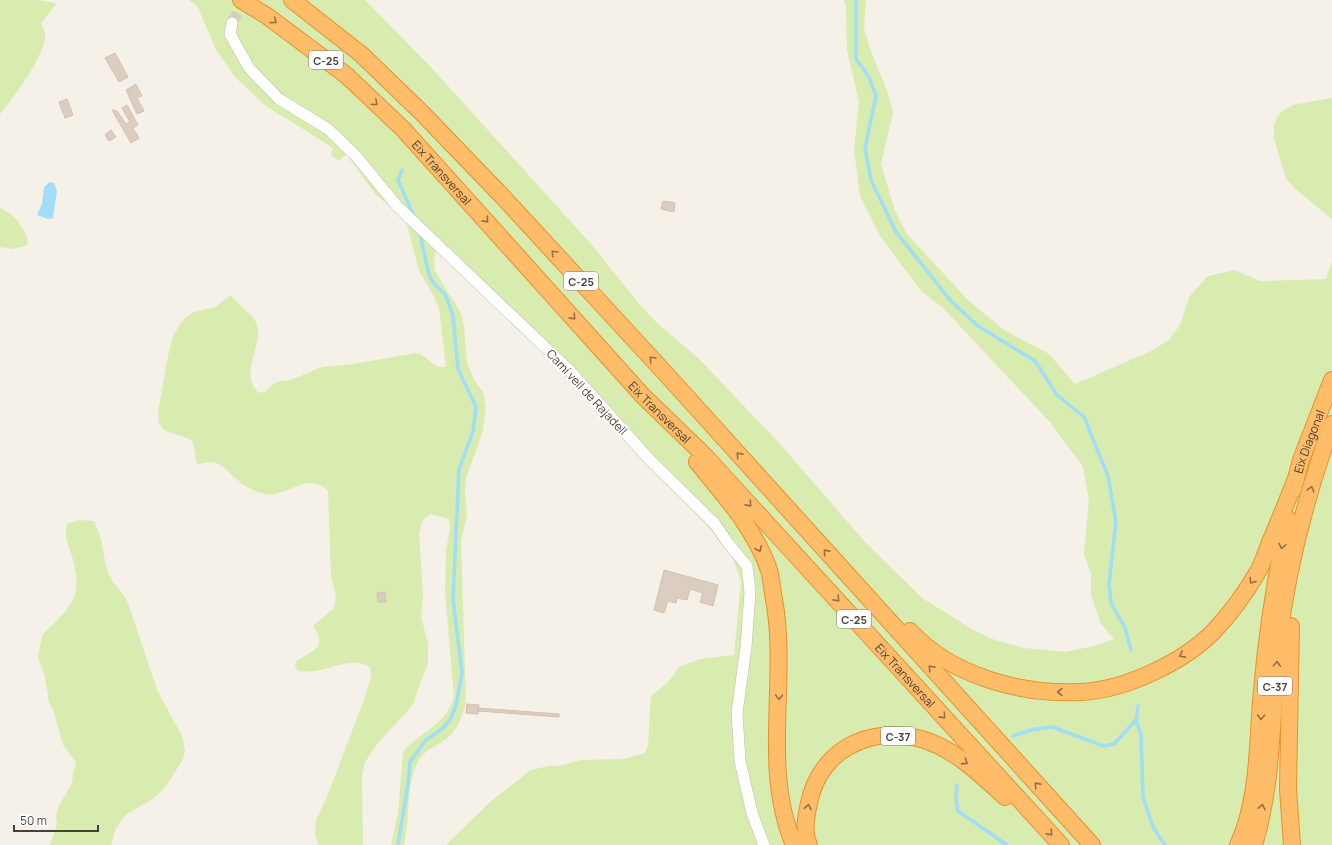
<svg xmlns="http://www.w3.org/2000/svg" width="1332" height="845" viewBox="0 0 1332 845" font-family="Manrope,sans-serif">
	<style>
		.green { fill: #d7ecae }
		.water { fill: #a0ddf6 }
		.lines { fill: none; stroke-linecap: round; stroke-linejoin: round }
		.stream { stroke: #a0ddf6; stroke-width: 3.5 }
		.building { fill: #dbcdbf; stroke: #d3c1af }
		.minor-tunnel { stroke: #d3cdc4; stroke-width: 11; stroke-dasharray: 11 5.5; stroke-linecap: butt }
		.minor-casing { stroke: #c5b9ad; stroke-width: 12 }
		.highway-casing { stroke: #ea8f2d; stroke-width: 18 }
		.minor { stroke: #fff; stroke-width: 11 }
		.highway { stroke: #ffbc69; stroke-width: 16 }
		.oneway { stroke: #92714a }
		.labels { text-anchor: middle; dominant-baseline: central; stroke-width: 4; stroke-linejoin: round; paint-order: stroke }
		.shield { fill: #fff; stroke: #807972; stroke-width: 1 }
		.shield-label { font-size: 11px; font-weight: bold; fill: #493f36 }
		.street-label { font-size: 12px; fill: #493f36; stroke: #fff }
	</style>
	<rect width="100%" height="100%" fill="#f5f0e8"/>
	<path class="green" d="M0 0H37L57 3 41 23C43 28 46 33 45 38 43 57 13 99 0 114Z
		M189 0H365L428 64 591 244 640 305 658 324 699 359 780 444 865 542 922 598 975 631 995 640 1024 648 1065 652 1094 646 1114 639 1101 624 1091 595V574L1084 554 1089 500 1083 467 1050 422 942 307 921 291 880 236 860 196 854 150 859 102 847 50 846 7 844 0H866L864 28 869 46 888 93 893 113 881 164 895 211 906 233 968 300 1004 330 1049 354 1075 384 1149 352 1169 340 1180 325 1190 296 1208 276 1235 270 1260 281 1326 279 1332 261V845H446L490 802 531 770 549 766H559L582 760 624 759 645 753 648 745 651 696 668 682 679 667 700 659 734 655 741 581 733 559 713 532 533 342 436 249 434 262 435 271 461 313 464 327 467 363 474 380 483 392 486 407 483 431 466 478 465 491 467 515 461 542 466 702C462 718 457 733 442 742 432 748 424 751 418 761 405 786 411 818 404 845H391L398 814 403 752C420 732 448 724 454 696L445 592 446 550 450 528 449 519 430 514 423 520 419 533 423 597 421 616 428 644V663L412 706 378 743 365 762 362 776 363 845H319L315 835 316 820 327 797 365 697 371 677 370 667C347 653 320 678 297 670L295 666 296 662C312 650 329 648 313 626L334 608 336 597 331 575 328 491C307 470 287 498 267 494 257 493 247 488 239 481 223 469 220 456 197 465L193 443 190 439 164 430 159 423 158 412 168 356 173 336 183 320 194 312 215 307 231 295C238 306 254 314 257 325 263 347 238 375 259 393L266 391 276 382 291 380 322 367 354 364 415 353C428 354 432 371 446 366L439 309 434 296 419 271 406 220 376 195 346 154 339 161 331 155 333 148 266 106 235 77 215 48 198 7Z
		M1332 98V219L1294 188 1286 178 1274 139V124L1281 112 1293 105Z
		M0 208C15 215 24 226 28 242L26 246 12 249 0 247Z
		M79 520 93 521C104 536 102 557 109 574 113 585 123 592 128 603L158 692 182 736 185 750 183 759 167 785 154 798 126 815 116 828 111 845H50L57 824 56 815 59 806 71 785 76 762 63 745 54 712 49 703 45 676 38 658 42 635C71 607 85 597 71 553 67 543 64 535 67 524Z"/>
	<path class="water" d="M50 182 54 183 57 191 53 218 48 219 37 215 42 204 44 187Z"/>
	<g class="lines">
		<path class="stream" d="M856 0V59L869 77 876 96 865 148 871 180 896 232 951 301 978 326 1035 361 1057 395 1084 417 1108 476 1116 522 1109 584 1111 603 1125 628 1131 650
			M402 170 398 180 414 217
			M1138 706 1136 720 1141 735 1143 797 1153 827 1165 845
			M1013 736 1031 730 1052 727 1104 746 1114 744 1136 720
			M957 785 956 798 958 811 1007 845
			M398 845 408 784 410 762 426 740 442 729 450 720 456 706 462 673 453 599 459 469 473 432 476 407 458 369 453 315 445 294 435 285 429 275 420 234"/>
	</g>
	<path class="building" d="M115 53 128 77 119 82 105 58Z
		M136 84 142 96 137 98 144 111 137 114 126 90Z
		M67 99 73 115 65 118 59 102Z
		M127 105 138 125 133 128 139 138 131 143 112 110 117 111 126 124 130 122 122 108Z
		M111 130 116 137 109 141 105 135Z
		M663 201 675 203 674 212 661 209Z
		M664 570 718 585 713 606 700 602 703 593 690 589 687 600 677 598 676 603 668 601 664 613 654 610Z
		M385 592 386 602H378L377 593Z
		M467 704 479 705 478 714 466 713Z
		M478 708 559 714V717L478 711Z"/>
	<g class="lines">
		<path class="minor-tunnel" d="M232 23 244 0"/>
		<g class="minor-casing">
			<path id="minor" d="M232 23 230 34 249 68 279 99 328 129 356 156 397 206 570 371 649 459 715 524 728 543 747 566 750 592 746 647 737 713 740 761 752 813 764 845"/>
		</g>
		<g class="highway-casing">
			<g id="highway">
				<path id="s1" d="M241 0 267 16 346 75 403 129 643 396 705 456 1061 845"/>
				<path d="M292 0 362 55 423 114 502 196 666 374 1092 845"/>
				<path d="M697 462C724 495 755 529 769 570 771 577 772 586 773 594 790 676 760 766 794 845"/>
				<path id="s2" d="M1293 490 1301 460 1332 380"/>
				<path d="M1291 626 1288 789 1292 845"/>
				<path d="M910 631C951 676 1021 695 1081 692 1125 690 1184 662 1214 631 1230 614 1245 594 1257 573 1263 564 1266 552 1270 542 1279 522 1287 501 1295 481"/>
				<path d="M809 845C803 832 806 817 809 803 820 750 869 725 921 739 954 748 981 775 1005 797"/>
				<path d="M1238 845C1260 798 1257 740 1262 690 1267 632 1276 575 1288 519"/>
				<path d="M1254 845C1274 780 1271 711 1278 644 1287 569 1306 496 1332 424"/>
			</g>
		</g>
		<use href="#minor" class="minor"/>
		<use href="#highway" class="highway"/>
	</g>
	<defs><path id="oneway-chevron" d="M-2-3.5L2.5 0L-2 3.5" fill="none" stroke-width="1.6" stroke-linecap="round" stroke-linejoin="round"/></defs>
	<g class="oneway">
		<use href="#oneway-chevron" transform="translate(274 21) rotate(37)"/>
		<use href="#oneway-chevron" transform="translate(375 103) rotate(43)"/>
		<use href="#oneway-chevron" transform="translate(486 220) rotate(48)"/>
		<use href="#oneway-chevron" transform="translate(554 253) rotate(-133)"/>
		<use href="#oneway-chevron" transform="translate(573 317) rotate(48)"/>
		<use href="#oneway-chevron" transform="translate(652 359) rotate(-133)"/>
		<use href="#oneway-chevron" transform="translate(739 455) rotate(-132)"/>
		<use href="#oneway-chevron" transform="translate(1311 489) rotate(-74)"/>
		<use href="#oneway-chevron" transform="translate(749 504) rotate(48)"/>
		<use href="#oneway-chevron" transform="translate(1282 546) rotate(102)"/>
		<use href="#oneway-chevron" transform="translate(759 549) rotate(65)"/>
		<use href="#oneway-chevron" transform="translate(826 552) rotate(-132)"/>
		<use href="#oneway-chevron" transform="translate(1252 581) rotate(125)"/>
		<use href="#oneway-chevron" transform="translate(837 599) rotate(48)"/>
		<use href="#oneway-chevron" transform="translate(1182 655) rotate(152)"/>
		<use href="#oneway-chevron" transform="translate(1277 664) rotate(-86)"/>
		<use href="#oneway-chevron" transform="translate(931 668) rotate(-132)"/>
		<use href="#oneway-chevron" transform="translate(1060 692) rotate(-180)"/>
		<use href="#oneway-chevron" transform="translate(779 697) rotate(92)"/>
		<use href="#oneway-chevron" transform="translate(943 716) rotate(48)"/>
		<use href="#oneway-chevron" transform="translate(1261 717) rotate(93)"/>
		<use href="#oneway-chevron" transform="translate(965 762) rotate(33)"/>
		<use href="#oneway-chevron" transform="translate(1037 785) rotate(-132)"/>
		<use href="#oneway-chevron" transform="translate(808 807) rotate(-79)"/>
		<use href="#oneway-chevron" transform="translate(1262 807) rotate(-78)"/>
		<use href="#oneway-chevron" transform="translate(1050 833) rotate(48)"/>
	</g>
	<g class="labels">
		<g class="shield">
			<rect x="309" y="51" width="34" height="18" rx="3"/>
			<rect x="564" y="272" width="34" height="18" rx="3"/>
			<rect x="837" y="610" width="34" height="18" rx="3"/>
			<rect x="1258" y="677" width="34" height="18" rx="3"/>
			<rect x="881" y="727" width="34" height="18" rx="3"/>
		</g>
		<g class="shield-label">
			<text x="326" y="60">C-25</text>
			<text x="581" y="281">C-25</text>
			<text x="854" y="619">C-25</text>
			<text x="1275" y="686">C-37</text>
			<text x="898" y="736">C-37</text>
		</g>
		<g class="street-label">
			<text stroke="none"><textPath href="#s1" startOffset="266">Eix Transversal</textPath></text>
			<text transform="translate(587 392) rotate(47)">Camí vell de Rajadell</text>
			<text stroke="none"><textPath href="#s1" startOffset="590">Eix Transversal</textPath></text>
			<text stroke="none"><textPath href="#s2" startOffset="51">Eix Diagonal</textPath></text>
			<text stroke="none"><textPath href="#s1" startOffset="950">Eix Transversal</textPath></text>
		</g>
	</g>
	<path d="M14 825v6h84v-6" fill="none" stroke="#493f36" stroke-width="2"/>
	<text x="20" y="825" font-size="12" fill="#493f36" stroke="#ffffff" stroke-width="3" paint-order="stroke">50 m</text>
</svg>
